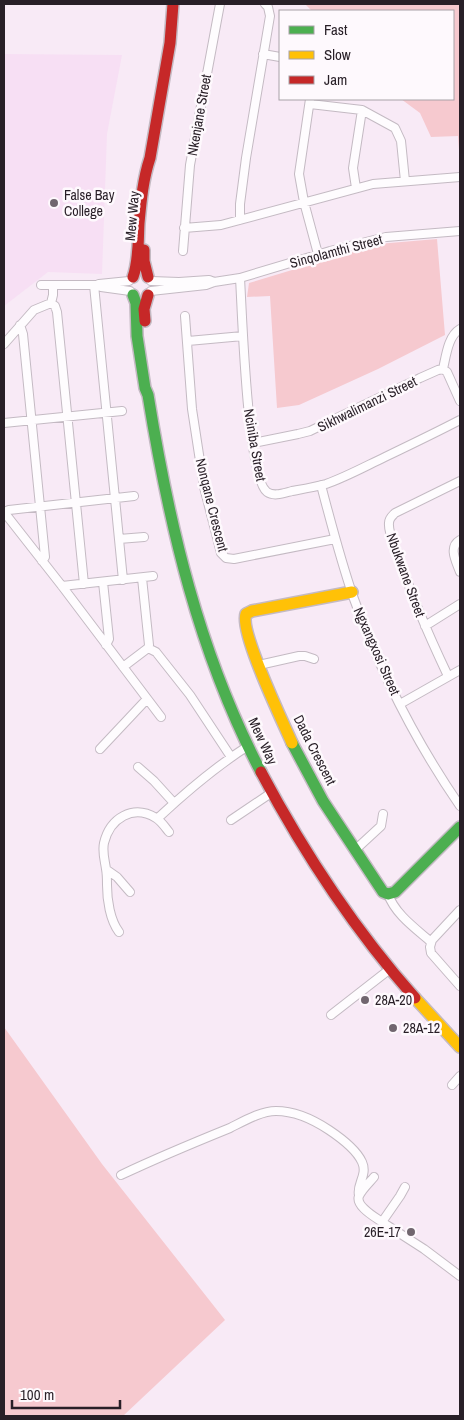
<svg xmlns="http://www.w3.org/2000/svg" width="464" height="1420" viewBox="0 0 464 1420" font-family="'Archivo Narrow',sans-serif">
	<style>
		.built { fill: #f7dff4 }
		.green { fill: #f6c9cf }
		.lines { fill: none; stroke-linecap: round; stroke-linejoin: round }
		.street-casing { stroke: #c4bac3; stroke-width: 10 }
		.fast-casing { stroke: #c4bac3; stroke-width: 14 }
		.slow-casing { stroke: #c4bac3; stroke-width: 14 }
		.jam-casing { stroke: #c4bac3; stroke-width: 14 }
		.street { stroke: #fefcfe; stroke-width: 8 }
		.fast { stroke: #4caf50; stroke-width: 11 }
		.slow { stroke: #ffc107; stroke-width: 11 }
		.jam { stroke: #c62828; stroke-width: 11 }
		.poi-dot { fill: #71666f; stroke: #fef9fd; stroke-width: 2 }
		.labels { text-anchor: middle; dominant-baseline: central; stroke-width: 5; stroke-linejoin: round; paint-order: stroke }
		.street-label { font-size: 14px; fill: #281f27; stroke: #fef9fd }
		.poi-label { font-size: 14px; fill: #281f27; stroke: #fef9fd; text-anchor: start }
	</style>
	<rect width="100%" height="100%" fill="#f8eaf6"/>
	<path class="built" d="M4 54 122 55 107 134 102 274 48 272 4 306Z"/>
	<path class="green" d="M305 4H460V150H459L458 136 431 137 420 113 401 99H453V11H312Z
		M437 239 445 335 378 369 299 405 277 408 270 296 247 297 249 283 378 244Z
		M4 1027 102 1164 225 1320 123 1416H4Z"/>
	<g class="lines">
		<g class="street-casing">
			<path id="street" d="M263 54 280 57
				M310 99 299 174 304 202 318 254
				M310 104 362 110 395 128 401 141 405 181
				M356 188 353 168 362 110
				M240 220V204L246 158 270 16 268 7 265 4
				M184 228 221 225 373 184 460 177
				M183 251 190 165 220 4
				M240 278C242 309 247 478 267 492 274 497 284 493 292 491 303 489 315 487 326 484 346 477 366 466 385 457 410 445 435 433 460 420
				M151 281 179 282 209 280 214 282
				M99 284 129 281
				M41 285H97L101 287 130 291
				M94 285 123 580
				M151 291 206 285 214 282 240 278 330 251 386 237 460 231
				M51 303 55 306 57 312 84 584
				M185 316 192 409 204 487 221 553 226 558 234 559 335 539
				M20 325 23 334 45 557 42 561
				M188 341 243 336
				M4 344 34 310 51 303 53 295V285
				M443 369C446 356 448 336 460 329
				M443 369 447 372 460 401
				M4 423 122 411
				M253 443 298 434 310 431 420 378 438 370 443 369
				M321 485C331 523 341 562 354 599 380 671 416 742 460 806
				M134 496 9 510 4 512 62 586 161 717
				M119 539 144 537
				M460 540C448 547 456 561 460 572
				M103 582 109 639 106 645
				M62 586 153 576
				M425 626 460 604
				M148 648 156 652 190 695 231 757
				M259 665 299 656H305L314 659
				M123 667 148 648 149 645 142 578
				M448 676C429 636 411 595 397 552 394 543 388 532 389 523 389 518 392 516 395 513L460 481
				M400 704 460 670
				M100 749 147 699
				M138 767 154 781 174 803
				M158 818C187 791 215 767 248 746
				M231 820 271 793
				M355 850 381 826 383 814
				M107 870 117 877 130 892
				M388 894C395 914 415 928 431 942
				M460 910 432 940 430 947 431 953 460 986
				M119 932C110 920 107 900 107 885 107 880 107 874 106 869 105 861 102 852 104 843 110 818 133 804 156 818 161 821 165 827 169 832
				M331 1015 390 969
				M452 1085 460 1076
				M121 1175C157 1158 193 1143 230 1128 244 1121 261 1111 276 1111 296 1111 314 1120 329 1130 341 1138 356 1149 362 1162 368 1175 356 1185 359 1195
				M374 1177C370 1182 362 1189 359 1196 355 1206 375 1217 382 1222
				M405 1187 400 1196 382 1222 424 1249 460 1276"/>
		</g>
		<g class="fast-casing">
			<path id="fast" d="M133 295 136 303 137 336 145 388 148 395C169 525 199 654 261 772
				M292 743 323 801 383 892 388 894 395 892 460 827"/>
		</g>
		<g class="slow-casing">
			<path id="slow" d="M292 743C283 722 239 631 246 614L252 611 352 592
				M415 998 460 1047"/>
		</g>
		<g class="jam-casing">
			<path id="jam" d="M144 250V261L148 277
				M133 277C139 260 138 241 139 223 141 201 143 179 150 158L170 43 173 4
				M145 321 144 309 148 295
				M261 772C304 853 354 929 415 998"/>
		</g>
		<use href="#street" class="street"/>
		<use href="#fast" class="fast"/>
		<use href="#slow" class="slow"/>
		<use href="#jam" class="jam"/>
	</g>
	<g class="poi-dot">
		<circle cx="54" cy="203" r="5"/>
		<circle cx="365" cy="1000" r="5"/>
		<circle cx="393" cy="1028" r="5"/>
		<circle cx="411" cy="1232" r="5"/>
	</g>
	<g class="labels">
		<g class="street-label">
			<text transform="translate(199 115) rotate(-80)">Nkenjane Street</text>
			<text transform="translate(132 216) rotate(-85)">Mew Way</text>
			<text transform="translate(336 251) rotate(-15)">Sinqolamthi Street</text>
			<text transform="translate(367 404) rotate(-26)">Sikhwalimanzi Street</text>
			<text transform="translate(255 445) rotate(80)">Nciniba Street</text>
			<text transform="translate(212 505) rotate(76)">Nonqane Crescent</text>
			<text transform="translate(406 575) rotate(70)">Nbukwane Street</text>
			<text transform="translate(377 651) rotate(66)">Ngxangxosi Street</text>
			<text transform="translate(263 741) rotate(65)">Mew Way</text>
			<text transform="translate(315 750) rotate(63)">Dada Crescent</text>
		</g>
		<g class="poi-label">
			<text x="64" y="195">False Bay<tspan x="64" dy="16">College</tspan></text>
			<text x="375" y="1000">28A-20</text>
			<text x="403" y="1028">28A-12</text>
			<text x="401" y="1232" text-anchor="end">26E-17</text>
		</g>
	</g>
	<rect width="464" height="1420" fill="none" stroke="#281f27" stroke-width="10"/>
	<rect x="279" y="10" width="175" height="90" fill="#fef9fd" stroke="#a8a2a7"/>
	<rect x="289" y="26" width="25" height="8" fill="#4caf50" stroke="#a8a2a7"/>
	<text x="324" y="35" font-size="15" fill="#281f27">Fast</text>
	<rect x="289" y="51" width="25" height="8" fill="#ffc107" stroke="#a8a2a7"/>
	<text x="324" y="60" font-size="15" fill="#281f27">Slow</text>
	<rect x="289" y="76" width="25" height="8" fill="#c62828" stroke="#a8a2a7"/>
	<text x="324" y="85" font-size="15" fill="#281f27">Jam</text>
	<path d="M12 1400v8h108v-8" fill="none" stroke="#281f27" stroke-width="2.5"/>
	<text x="20" y="1400" font-size="15" fill="#281f27" stroke="#fef9fd" stroke-width="4" paint-order="stroke">100 m</text>
</svg>
